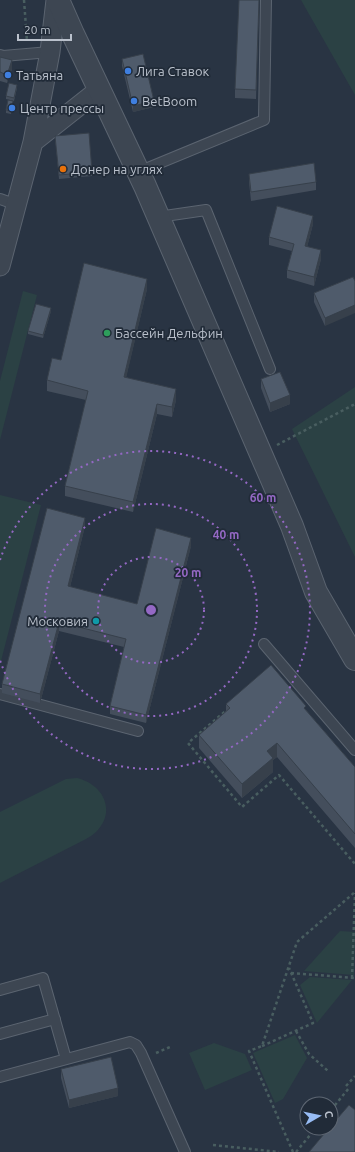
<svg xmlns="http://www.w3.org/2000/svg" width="355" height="1152" viewBox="0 0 355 1152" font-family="Ubuntu,sans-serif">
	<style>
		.green { fill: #2b4144 }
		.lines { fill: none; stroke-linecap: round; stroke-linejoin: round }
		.service-casing { stroke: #5b6470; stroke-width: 12 }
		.minor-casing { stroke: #5b6470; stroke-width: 21 }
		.tertiary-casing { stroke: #5b6470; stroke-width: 24 }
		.path { stroke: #495e60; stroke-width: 2.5; stroke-dasharray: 3 3; stroke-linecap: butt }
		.service { stroke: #3d4652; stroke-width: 10 }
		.minor { stroke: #3d4652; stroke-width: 19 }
		.tertiary { stroke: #3d4652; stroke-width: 22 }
		.wall { fill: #444e5c }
		.shaded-wall { fill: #37404b }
		.building { fill: #4f5b6b; stroke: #37404b }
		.ring { fill: none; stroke: #9468c4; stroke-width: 2; stroke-dasharray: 2 4 }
		.shop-dot { fill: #3f7fe0; stroke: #212b38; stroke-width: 1.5 }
		.food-dot { fill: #e8710a; stroke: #212b38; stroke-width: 1.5 }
		.leisure-dot { fill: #2e9e5b; stroke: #212b38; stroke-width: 1.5 }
		.culture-dot { fill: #0f9aa8; stroke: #212b38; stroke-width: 1.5 }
		.labels { text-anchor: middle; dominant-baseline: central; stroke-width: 3.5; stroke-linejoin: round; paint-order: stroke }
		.poi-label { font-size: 13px; fill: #bac1cc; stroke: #212b38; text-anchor: start }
		.centre { fill: #9468c4; stroke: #212b38; stroke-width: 2 }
		.ring-label { font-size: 12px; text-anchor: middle; font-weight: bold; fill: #9468c4; stroke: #212b38; stroke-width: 3.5; stroke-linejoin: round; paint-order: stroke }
	</style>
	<rect width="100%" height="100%" fill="#293443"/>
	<path class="green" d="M301 0H355V95Z
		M23 291 37 295 0 440V381Z
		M355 387V557L292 429Z
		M0 495 41 505 0 665Z
		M77 778C103 784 117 811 96 832 93 835 89 837 86 839L0 883V812L66 779Z
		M340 931 355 932 354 975 304 971Z
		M310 977 352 980 317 1023 300 985Z
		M295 1035 307 1058 283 1099 275 1103 253 1053Z
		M214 1043 245 1054 252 1070 205 1090 189 1053Z"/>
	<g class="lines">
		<g class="service-casing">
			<path id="service" d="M0 55 3 56 50 52
				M138 172 264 120 266 0
				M0 199 17 205
				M158 217 206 210 270 369
				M264 644 355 750
				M0 694 138 731
				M0 990 43 978 66 1059
				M0 1034 55 1019
				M0 1077 130 1042 136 1045 141 1053 185 1152"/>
		</g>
		<g class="minor-casing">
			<path id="minor" d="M33 142 100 89
				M0 266 33 142 50 52 56 0"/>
		</g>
		<g class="tertiary-casing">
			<path id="tertiary" d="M58 0 73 34 145 186 292 526 316 592 355 659"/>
		</g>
		<path class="path" d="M24 0 27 41
			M277 445 355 404
			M229 708 188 743 242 807 279 775 355 864
			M291 973 355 978
			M352 978 355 893
			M296 1031 309 1054 328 1071
			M262 1046 313 1023 289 968
			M156 1053 170 1047
			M346 1086 355 1076
			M331 1110 349 1088
			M213 1145 279 1152
			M293 1152 249 1051 262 1046 297 942 355 892
			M296 1152 316 1128"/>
		<use href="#service" class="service"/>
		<use href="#minor" class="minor"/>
		<use href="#tertiary" class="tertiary"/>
	</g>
	<path class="wall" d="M259 0 256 99 235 98V89Z
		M0 57 12 69 7 83 0 81Z
		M122 59 154 107 133 112 122 66Z
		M17 88 14 101 6 99V96Z
		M13 104 11 114 6 113V110Z
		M55 136 92 172V176L59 179Z
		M249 174 316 182V190L251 201 249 182Z
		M313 224 307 247 321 259 314 286 287 278V270L292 251 269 245V237Z
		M353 277 325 326 314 302V293Z
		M147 289 126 377 176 400 172 417 157 414 133 512 65 496V486L86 400 47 391V380L61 360Z
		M51 311 43 338 28 334V331Z
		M261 379 290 404 270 412 261 388Z
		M85 526 70 587 137 604 191 546 146 723 110 714V706L124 647 59 631 40 703 2 693V684Z
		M226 704 306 710 355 767V848L277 757 273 760V772L242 798 199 748V735L226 711Z
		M61 1069 118 1096 69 1108 61 1078Z"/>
	<path class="shaded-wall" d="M12 60V69L7 83V75Z
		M154 101V107L133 112V106Z
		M313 216V224L305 255V246Z
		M321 250V259L314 286V277Z
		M147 279V289L124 387V377Z
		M355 305V313L325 326V318Z
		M51 308V311L43 338V335Z
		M176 389V400L172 417V407Z
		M290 395V404L270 412V403Z
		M157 404V414L133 512V502Z
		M85 518V526L68 595V586Z
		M191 538V546L146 723V715Z
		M59 622V631L40 703V694Z
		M277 743V757L273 760V772L242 798V784L267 751Z
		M118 1088V1096L69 1108V1100Z"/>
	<path class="building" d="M239 0H259L256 90 235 89Z
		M143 54 154 101 133 106 122 59Z
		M0 57 12 60 7 75 0 72Z
		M9 83 17 85 14 98 6 96Z
		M8 100 13 101 11 111 6 110Z
		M89 133 92 172 59 175 55 136Z
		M314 163 316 182 251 192 249 174Z
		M277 206 313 216 305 246 321 250 314 277 287 270 294 244 269 237Z
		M84 263 147 279 124 377 176 389 172 407 157 404 133 502 65 486 88 391 47 380 52 358 61 360Z
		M353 277 355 281V305L325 318 314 293Z
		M36 304 51 308 43 335 28 331Z
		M280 372 290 395 270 403 261 379Z
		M47 508 85 518 68 586 137 604 156 528 191 538 146 715 110 706 126 639 59 622 40 694 2 684Z
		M271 665 306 706 304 708 355 767V834L277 743 267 751 273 758 242 784 199 735 230 708 226 704Z
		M111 1057 118 1088 69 1100 61 1069Z
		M349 1105 355 1110V1152H309L329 1128H331V1126Z"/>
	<g class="ring">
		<circle cx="151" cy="610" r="53"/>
		<circle cx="151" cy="610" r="106"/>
		<path d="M0 560A159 159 0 1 1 0 660"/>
	</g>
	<g class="shop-dot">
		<circle cx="128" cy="71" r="4"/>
		<circle cx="8" cy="75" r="4"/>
		<circle cx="134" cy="101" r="4"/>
		<circle cx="12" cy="108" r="4"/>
	</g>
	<circle class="food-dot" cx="63" cy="169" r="4"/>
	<circle class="leisure-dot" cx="107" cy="333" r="4"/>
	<circle class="culture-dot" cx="96" cy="621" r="4"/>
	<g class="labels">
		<g class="poi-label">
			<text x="136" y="71">Лига Ставок</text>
			<text x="16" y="75">Татьяна</text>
			<text x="142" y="101">BetBoom</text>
			<text x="20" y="108">Центр прессы</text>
			<text x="71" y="169">Донер на углях</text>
			<text x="115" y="333">Бассейн Дельфин</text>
			<text x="88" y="621" text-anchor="end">Московия</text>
		</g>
	</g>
	<circle cx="151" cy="610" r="6" class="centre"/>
	<g class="ring-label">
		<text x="263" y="502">60 m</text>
		<text x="226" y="539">40 m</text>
		<text x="188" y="577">20 m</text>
	</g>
	<g transform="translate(319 1116) rotate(81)"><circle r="19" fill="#212b38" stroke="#5e6773"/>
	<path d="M0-3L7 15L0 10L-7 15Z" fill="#97bcf4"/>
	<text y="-6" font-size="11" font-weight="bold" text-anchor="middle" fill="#bac1cc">С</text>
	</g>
	<path d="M18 34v6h53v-6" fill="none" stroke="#bac1cc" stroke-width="2"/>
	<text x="24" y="34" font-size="12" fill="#bac1cc" stroke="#212b38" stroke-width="3" paint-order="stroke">20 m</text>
</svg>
